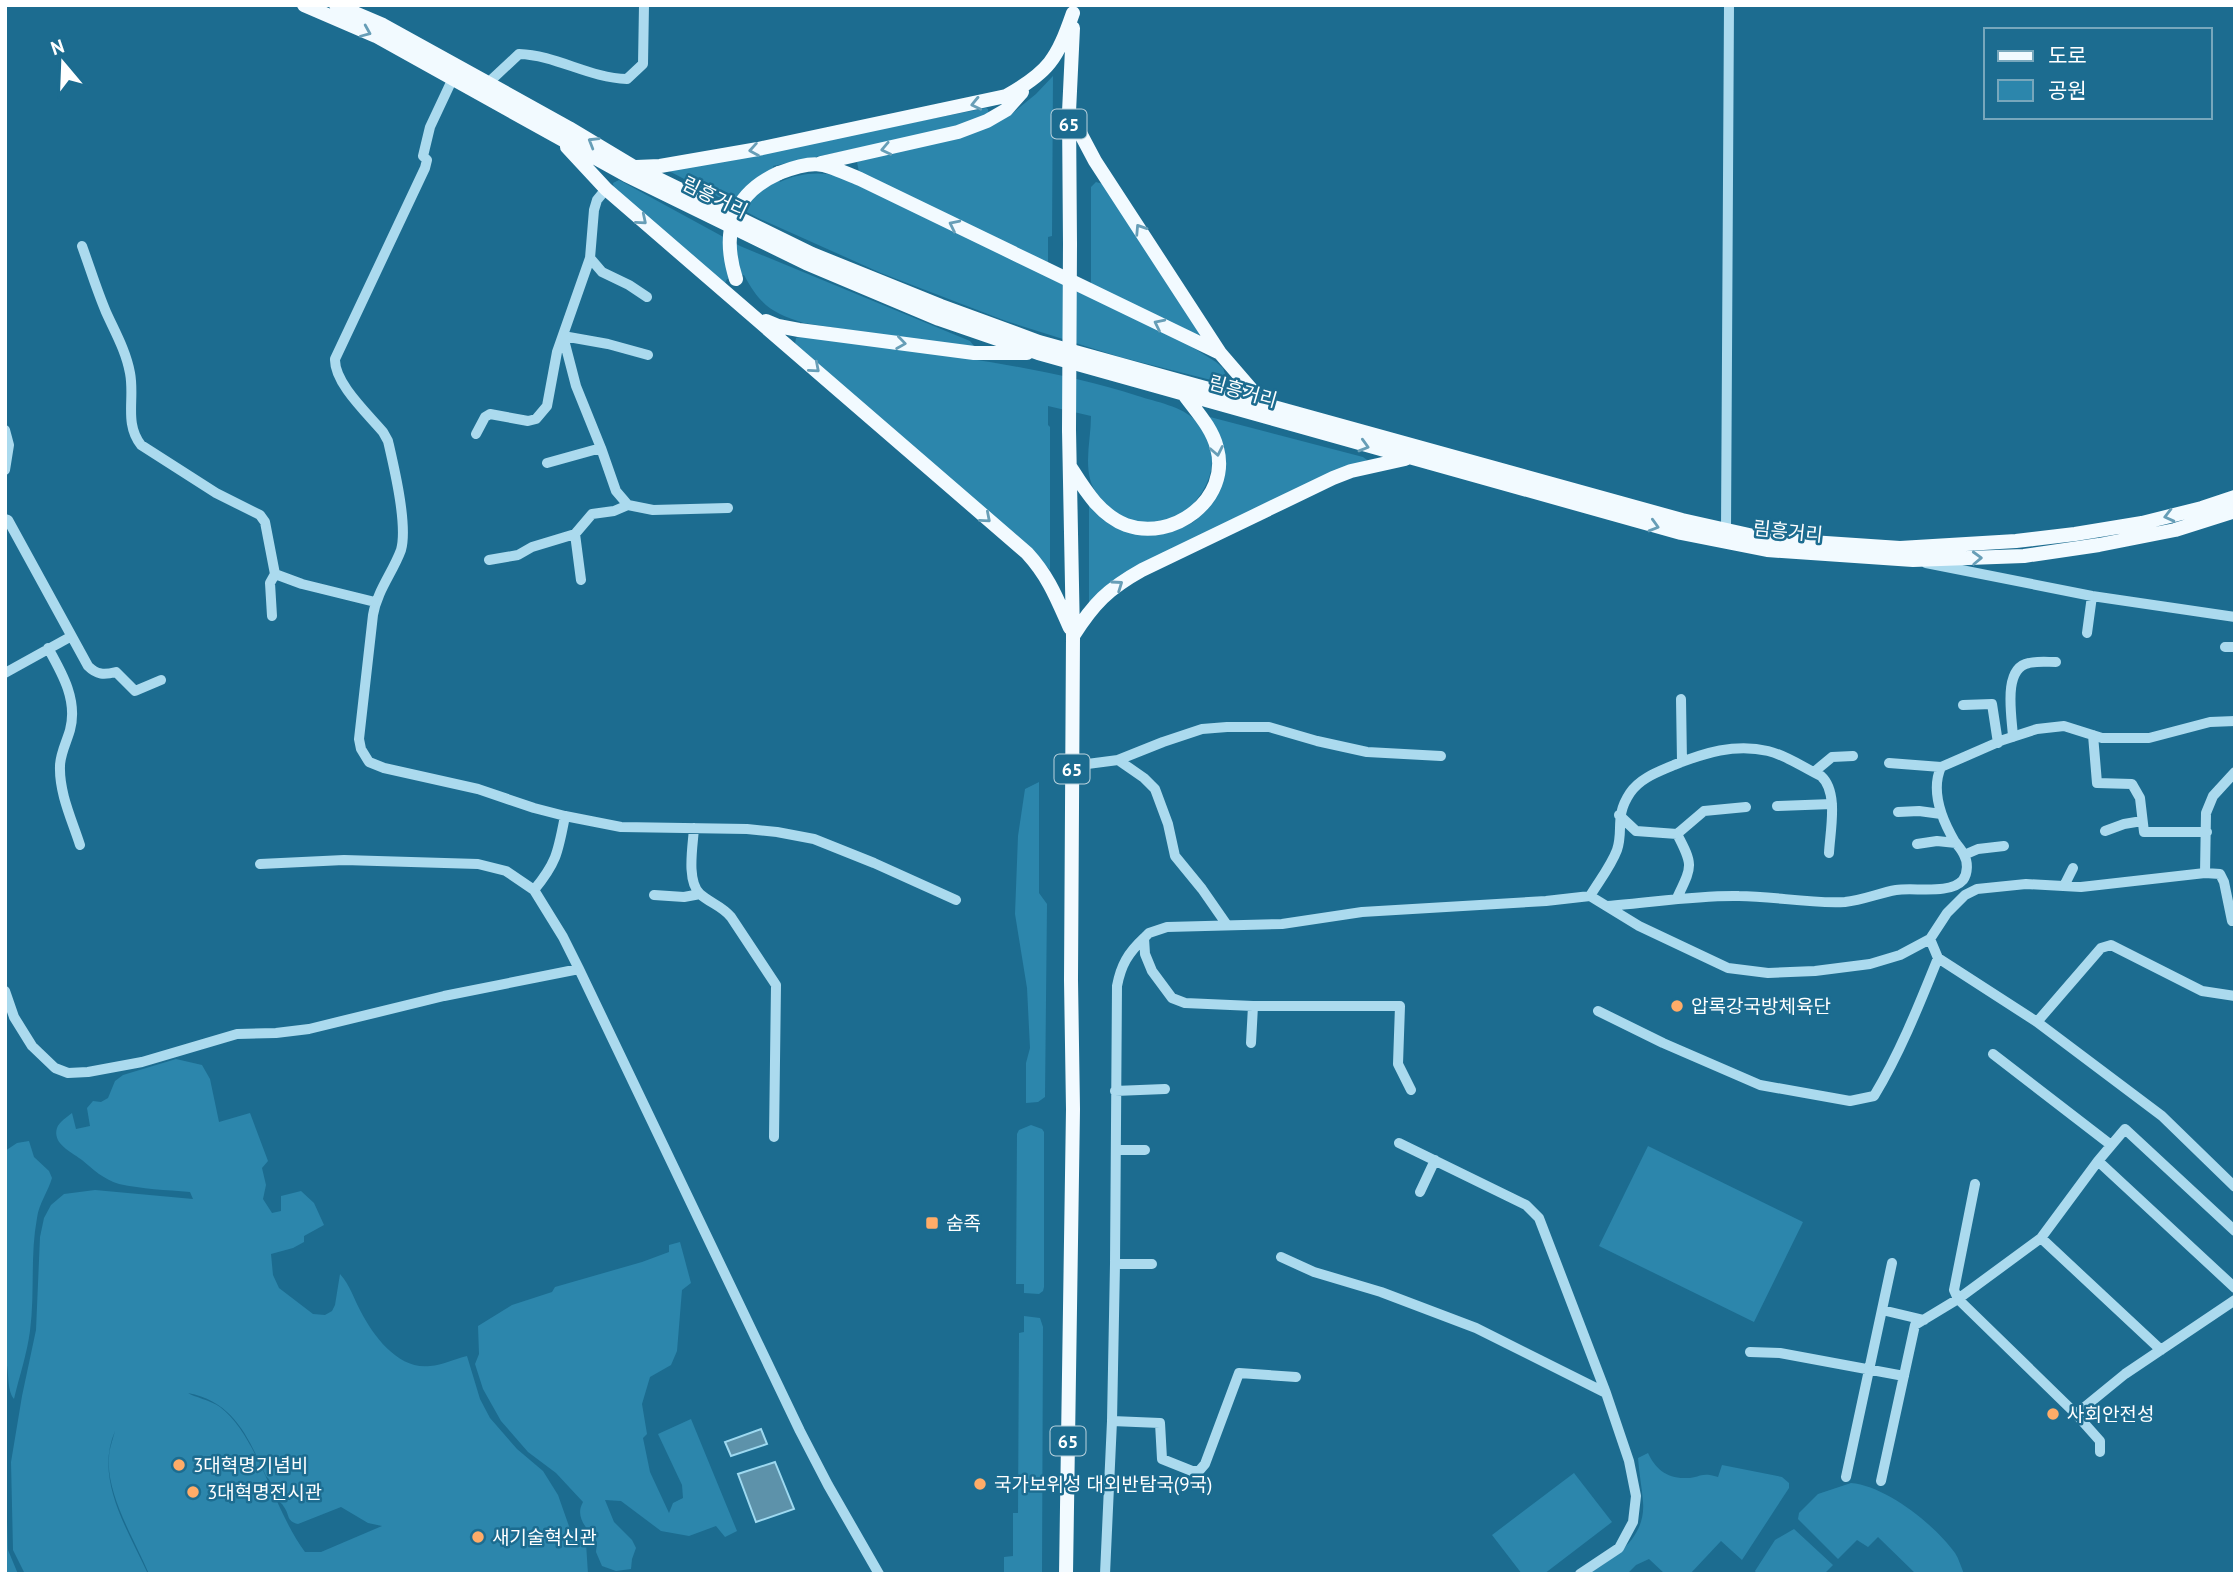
<svg xmlns="http://www.w3.org/2000/svg" width="2240" height="1579" viewBox="0 0 2240 1579" font-family="'PT Sans','Noto Sans KR',sans-serif">
	<style>
		.green { fill: #2c86ac; fill-rule: evenodd }
		.water { fill: #5d92aa; stroke: #9ed9f0; stroke-width: 2 }
		.lines { fill: none; stroke-linecap: round; stroke-linejoin: round }
		.minor { stroke: #abdaee; stroke-width: 10 }
		.major { stroke: #f2faff; stroke-width: 14 }
		.major-bridge { stroke: #f2faff; stroke-width: 14 }
		.oneway { stroke: #679eb7 }
		.poi-dot { fill: #ffac68; stroke: #1c6c90; stroke-width: 2.5 }
		.labels { text-anchor: middle; dominant-baseline: central; stroke-width: 5; stroke-linejoin: round; paint-order: stroke }
		.shield { fill: #1c6c90; stroke: #bbd3de; stroke-width: 2 }
		.shield-label { font-size: 18px; font-weight: bold; fill: #fff }
		.street-label { font-size: 19px; fill: #fff; stroke: #1c6c90 }
		.poi-label { font-size: 19px; fill: #fff; stroke: #1c6c90; text-anchor: start }
	</style>
	<rect width="100%" height="100%" fill="#1c6c90"/>
	<path class="green" d="M1053 76 1052 236 1048 237V266L859 172 857 162 1009 116 1036 94Z
		M986 108 988 109 989 115 944 130 773 166 780 182C799 173 821 171 841 177L1181 340 1216 362 1223 368 1226 377 1223 383 1120 357 1006 321 881 273 758 218 669 171Z
		M619 180 740 246 970 341 974 346 968 348 804 323C772 313 760 305 744 275L727 279 725 283 614 190 613 183Z
		M1096 182 1103 184 1200 334 1197 336 1091 286V187Z
		M804 335C915 352 1030 362 1138 396 1156 402 1182 406 1196 421 1219 448 1216 476 1195 502 1192 506 1189 512 1185 514 1169 525 1135 526 1118 516 1114 514 1111 508 1107 505 1099 497 1093 490 1090 479 1085 458 1091 437 1091 416L1048 406V425L1050 427V570L1035 554 795 344 796 338Z
		M1210 417 1363 457 1367 460 1089 605V504L1141 535 1168 533 1192 523 1205 512 1217 493Z
		M1039 782V893L1047 904 1045 1097 1038 1102 1026 1103V1063L1030 1048 1027 988 1015 914 1018 836 1025 789Z
		M176 1059 202 1065 210 1079 219 1122 250 1113 268 1161 262 1168 266 1185 263 1199 272 1213 281 1211V1196L301 1191 314 1203 324 1225 304 1236V1242L293 1248 271 1254 273 1275 279 1288 313 1314 325 1315 332 1311 335 1305 340 1274C350 1285 354 1299 361 1312 374 1337 399 1370 430 1366 443 1365 454 1359 467 1356L480 1399 490 1418 517 1449 543 1471 558 1495 570 1529 586 1543 588 1574H149C135 1541 106 1494 109 1458 109 1449 113 1439 115 1431 94 1479 128 1530 148 1574H25L13 1550 11 1462 22 1396 36 1330 40 1237 44 1218 51 1205 64 1194 95 1190 193 1199 190 1192C166 1190 142 1189 119 1184 103 1179 94 1170 82 1160 72 1152 52 1144 57 1128 59 1122 67 1117 72 1113L76 1129 90 1126 87 1108 93 1101 101 1102 108 1098 115 1081 123 1075ZM188 1393C234 1402 248 1437 266 1476 274 1483 271 1490 276 1498 278 1501 282 1503 284 1507 290 1515 286 1521 298 1524L341 1507 368 1523 382 1526 321 1552H305C274 1511 258 1436 220 1407 210 1400 194 1397 188 1393Z
		M1031 1125 1042 1129 1044 1132V1287L1043 1291 1039 1294 1024 1293V1284H1016L1017 1134 1019 1130Z
		M29 1141 34 1157 49 1171 52 1178C48 1192 39 1203 37 1218 30 1255 35 1293 30 1331 27 1354 19 1377 14 1399 6 1389 10 1371 5 1357V1151L17 1143Z
		M1648 1146 1803 1222 1754 1322 1599 1246Z
		M680 1242 691 1283 682 1290 677 1351 671 1365 650 1377 642 1404 647 1434 643 1438 650 1472 669 1513 673 1503 683 1498 682 1485 658 1434 691 1419 737 1531 725 1537 716 1526 689 1536 661 1531 621 1501 605 1500 614 1522 632 1540 636 1548 632 1559 631 1569 616 1571 602 1566 596 1552 597 1542C588 1529 574 1518 583 1502L556 1473 528 1452 501 1421 483 1389 475 1364 479 1354 478 1326 512 1305 552 1292 555 1287 642 1262 669 1252V1245Z
		M1024 1316 1040 1318 1043 1327 1042 1574H1004V1557L1013 1556V1513H1018L1019 1333 1024 1332Z
		M1648 1453C1655 1468 1666 1478 1684 1478 1700 1479 1699 1471 1718 1477L1722 1465 1782 1477 1789 1483V1488L1742 1560 1721 1541 1690 1574H1665L1649 1559 1636 1565 1627 1574H1589C1615 1557 1646 1538 1643 1502 1642 1488 1639 1473 1638 1458Z
		M1574 1473 1612 1522 1544 1574H1522L1492 1535Z
		M1851 1483C1886 1486 1934 1524 1955 1553 1959 1559 1961 1567 1964 1574H1916L1878 1537 1868 1547 1857 1540 1838 1559 1798 1519 1799 1513 1818 1494Z
		M7 1521 8 1550 18 1574H5V1523Z
		M1794 1529 1833 1565 1824 1574H1757L1755 1571 1775 1540Z"/>
	<path class="water" d="M761 1429 767 1444 731 1456 725 1442Z
		M775 1462 794 1509 756 1522 738 1474Z"/>
	<g class="lines">
		<path class="minor" d="M453 78 430 127 423 156 427 160 425 168 335 359C334 383 368 414 383 432L388 441C394 467 408 525 401 550 393 572 377 591 373 615L359 739 361 749 369 762 384 768 478 789 534 808 565 816 621 827 747 829 777 832 814 839 874 863 956 900
			M488 83 519 54C556 55 589 78 627 79L643 64 644 5
			M82 246C90 268 97 291 106 312 115 332 126 351 130 373 135 399 124 423 141 445L216 493 260 515 265 522 275 574 270 583 272 616
			M590 258 602 272 629 285 647 297
			M648 355 608 344 563 336 576 386 601 448 616 491 628 505 653 510 728 508
			M5 430 9 445 5 470
			M476 434 485 417 490 414 528 421 536 419 547 406 557 352 590 258 594 210 597 200 606 189
			M547 463 601 448
			M5 519 8 520 88 666C97 675 104 675 116 672L135 691 161 680
			M1726 530 1729 5
			M575 534 581 580
			M489 560 518 555 532 547 575 534 592 514 614 511 628 505
			M1926 563 2092 596 2235 617
			M275 574 302 584 375 602
			M2087 633 2092 596
			M2225 647H2235
			M48 648C62 673 78 700 70 730 67 741 60 754 60 766 59 793 72 820 80 845
			M5 673 70 637
			M1681 699 1682 762
			M1963 705 1992 704 1998 743
			M2093 735 2097 783 2132 784 2140 798 2144 832H2207
			M2013 737C2012 717 2002 668 2029 663 2037 661 2047 662 2056 662
			M1118 760 1144 778 1155 789 1168 824 1175 856 1202 889 1227 925
			M1889 763 1941 767
			M1072 766 1118 760 1163 742 1202 729 1227 727H1269L1317 741 1367 752 1441 756
			M1814 772 1832 757 1853 756
			M1777 806 1832 804
			M1898 812 1919 811 1941 814
			M1619 815 1636 831 1677 834 1704 811 1746 807
			M694 828C693 845 686 881 700 894 710 903 722 906 731 917L776 985 774 1137
			M2105 831 2124 824 2142 821
			M1677 834C1694 866 1692 866 1677 898
			M1917 844 1937 841 1956 843
			M1964 855 1978 849 2004 846
			M260 864 344 860 478 864 506 871 534 890 563 937 579 969 800 1431 828 1485 879 1574
			M2205 873 2206 813 2213 796 2235 772
			M2064 886 2073 868
			M534 890C557 862 558 852 565 816
			M654 895 684 897 700 894
			M1590 896C1599 881 1611 866 1617 850 1624 830 1614 817 1630 793 1640 778 1658 772 1674 765 1704 753 1735 743 1768 751 1786 755 1804 768 1821 776 1839 792 1830 831 1829 853
			M1607 906C1651 903 1694 895 1739 896 1774 896 1809 904 1845 902 1863 900 1879 893 1896 890 1914 887 1950 895 1963 880 1968 873 1968 862 1964 855 1962 850 1958 846 1955 842 1942 820 1930 792 1941 767L2003 740 2037 729 2064 726 2102 738H2149L2210 722 2235 721
			M1930 939 1938 958 2037 1022 2162 1116 2235 1187
			M5 991 14 1017 32 1046 55 1068 68 1073 88 1072 142 1062 237 1034 276 1033 309 1029 444 996 579 969
			M1253 1006H1400L1398 1064 1411 1090
			M1598 1011 1663 1043 1760 1085 1850 1101 1874 1096C1900 1053 1919 1005 1938 958
			M2037 1022 2101 948 2111 945 2202 991 2235 996
			M1251 1043 1253 1006 1185 1003 1172 998 1152 971 1145 954 1144 938 1149 933 1167 927 1282 924 1362 912 1546 901 1590 896 1639 926 1728 968 1768 973 1815 971 1870 964 1900 955 1930 939 1947 913 1965 895 1977 889 2026 884 2081 887 2205 873 2220 874 2224 882 2232 921
			M1993 1054 2111 1145
			M1115 1091 1165 1089
			M1399 1143 1526 1205 1539 1218 1606 1393 1629 1461 1636 1496 1633 1522 1619 1548 1580 1574
			M1116 1150H1145
			M2098 1161 2235 1288
			M1975 1184 1954 1290 1958 1299 2076 1414 2100 1441V1452
			M1420 1192 1435 1160
			M2041 1238 2161 1350
			M1281 1257 1314 1272 1381 1292 1476 1328 1606 1393
			M1115 1264H1152
			M1882 1310 1924 1320
			M1750 1352 1780 1353 1904 1376
			M2076 1414 2125 1374 2235 1300
			M1112 1421 1160 1423 1162 1459 1192 1471H1199L1205 1464 1239 1373 1296 1377
			M1846 1477 1892 1263
			M1881 1481 1915 1325 1958 1299 2041 1238 2098 1161 2125 1129 2235 1231
			M1105 1574 1112 1421 1115 1264 1117 986C1121 965 1128 953 1144 938"/>
		<path class="major" d="M304 5 376 36 626 175 806 263 939 319 1038 353 1681 533 1767 550 1913 560 2024 556 2099 545 2175 530 2235 511
			M336 5 383 25 569 128 634 167 812 254 941 306 1039 342 1682 520 1767 539 1900 548 2016 541 2075 534 2142 523 2202 508 2235 497
			M1069 112 1095 161 1220 353 1264 404
			M567 147 606 189 1027 553C1049 577 1057 599 1070 628
			M821 163 958 132 987 121 1006 110 1022 92
			M636 167 660 166 758 149 1006 96C1049 72 1057 59 1073 13
			M779 173C819 158 823 164 860 179L1220 353
			M1070 244 1069 112 1073 28
			M766 321 778 326 799 330 974 353H1027
			M1071 468C1085 490 1100 515 1126 525 1173 542 1231 499 1217 448 1212 427 1195 410 1183 393
			M1073 636C1094 603 1108 589 1142 570L1333 478 1351 471 1405 459
			M1066 1574 1073 1109 1071 980 1073 636 1069 430"/>
		<path class="major-bridge" d="M736 279C721 232 732 194 779 173
			M1069 430 1070 244"/>
	</g>
	<defs><path id="oneway-chevron" d="M-2-3.5L2.5 0L-2 3.5" fill="none" stroke-width="1.6" stroke-linecap="round" stroke-linejoin="round" transform="scale(1.75)"/></defs>
	<g class="oneway">
		<use href="#oneway-chevron" transform="translate(366 32) rotate(23)"/>
		<use href="#oneway-chevron" transform="translate(976 104) rotate(167)"/>
		<use href="#oneway-chevron" transform="translate(593 142) rotate(-149)"/>
		<use href="#oneway-chevron" transform="translate(886 149) rotate(168)"/>
		<use href="#oneway-chevron" transform="translate(754 150) rotate(170)"/>
		<use href="#oneway-chevron" transform="translate(642 220) rotate(40)"/>
		<use href="#oneway-chevron" transform="translate(954 225) rotate(-154)"/>
		<use href="#oneway-chevron" transform="translate(1140 229) rotate(-123)"/>
		<use href="#oneway-chevron" transform="translate(1159 324) rotate(-154)"/>
		<use href="#oneway-chevron" transform="translate(901 343) rotate(8)"/>
		<use href="#oneway-chevron" transform="translate(815 368) rotate(41)"/>
		<use href="#oneway-chevron" transform="translate(1364 446) rotate(16)"/>
		<use href="#oneway-chevron" transform="translate(1217 451) rotate(79)"/>
		<use href="#oneway-chevron" transform="translate(2169 516) rotate(166)"/>
		<use href="#oneway-chevron" transform="translate(986 518) rotate(41)"/>
		<use href="#oneway-chevron" transform="translate(1654 526) rotate(16)"/>
		<use href="#oneway-chevron" transform="translate(1977 558) rotate(-2)"/>
		<use href="#oneway-chevron" transform="translate(1118 585) rotate(-35)"/>
	</g>
	<g class="poi-dot">
		<circle cx="1677" cy="1006" r="7"/>
		<rect x="925" y="1216" width="14" height="14" rx="3.5"/>
		<circle cx="2053" cy="1414" r="7"/>
		<circle cx="179" cy="1465" r="7"/>
		<circle cx="980" cy="1484" r="7"/>
		<circle cx="193" cy="1492" r="7"/>
		<circle cx="478" cy="1537" r="7"/>
	</g>
	<g class="labels">
		<g class="shield">
			<rect x="1051.5" y="109.5" width="35" height="29" rx="5"/>
			<rect x="1054.5" y="754.5" width="35" height="29" rx="5"/>
			<rect x="1050.5" y="1426.5" width="35" height="29" rx="5"/>
		</g>
		<g class="shield-label">
			<text x="1069" y="124">65</text>
			<text x="1072" y="769">65</text>
			<text x="1068" y="1441">65</text>
		</g>
		<g class="street-label">
			<text transform="translate(715 197) rotate(26)">림흥거리</text>
			<text transform="translate(1243 391) rotate(16)">림흥거리</text>
			<text transform="translate(1788 531) rotate(6)">림흥거리</text>
		</g>
		<g class="poi-label">
			<text x="1691" y="1006">압록강국방체육단</text>
			<text x="946" y="1223">숨족</text>
			<text x="2067" y="1414">사회안전성</text>
			<text x="193" y="1465">3대혁명기념비</text>
			<text x="994" y="1484">국가보위성 대외반탐국(9국)</text>
			<text x="207" y="1492">3대혁명전시관</text>
			<text x="492" y="1537">새기술혁신관</text>
		</g>
	</g>
	<rect width="2240" height="1579" fill="none" stroke="#ffffff" stroke-width="14"/>
	<rect x="1984" y="28" width="228" height="91" fill="#1c6c90" stroke="#77a7bc" stroke-width="2"/>
	<rect x="1998" y="51" width="35" height="10" fill="#f2faff" stroke="#77a7bc" stroke-width="2"/>
	<text x="2048" y="63" font-size="21" fill="#ffffff">도로</text>
	<rect x="1998" y="80" width="35" height="21" fill="#2c86ac" stroke="#77a7bc" stroke-width="2"/>
	<text x="2048" y="98" font-size="21" fill="#ffffff">공원</text>
	<g transform="translate(63 63) rotate(341)" stroke="#1c6c90" stroke-width="5" paint-order="stroke">
	<path d="M0-5L12 26L0 18L-12 26Z" fill="#ffffff"/>
	<text y="-10" font-size="19" font-weight="bold" text-anchor="middle" fill="#ffffff">N</text>
	</g>
</svg>
